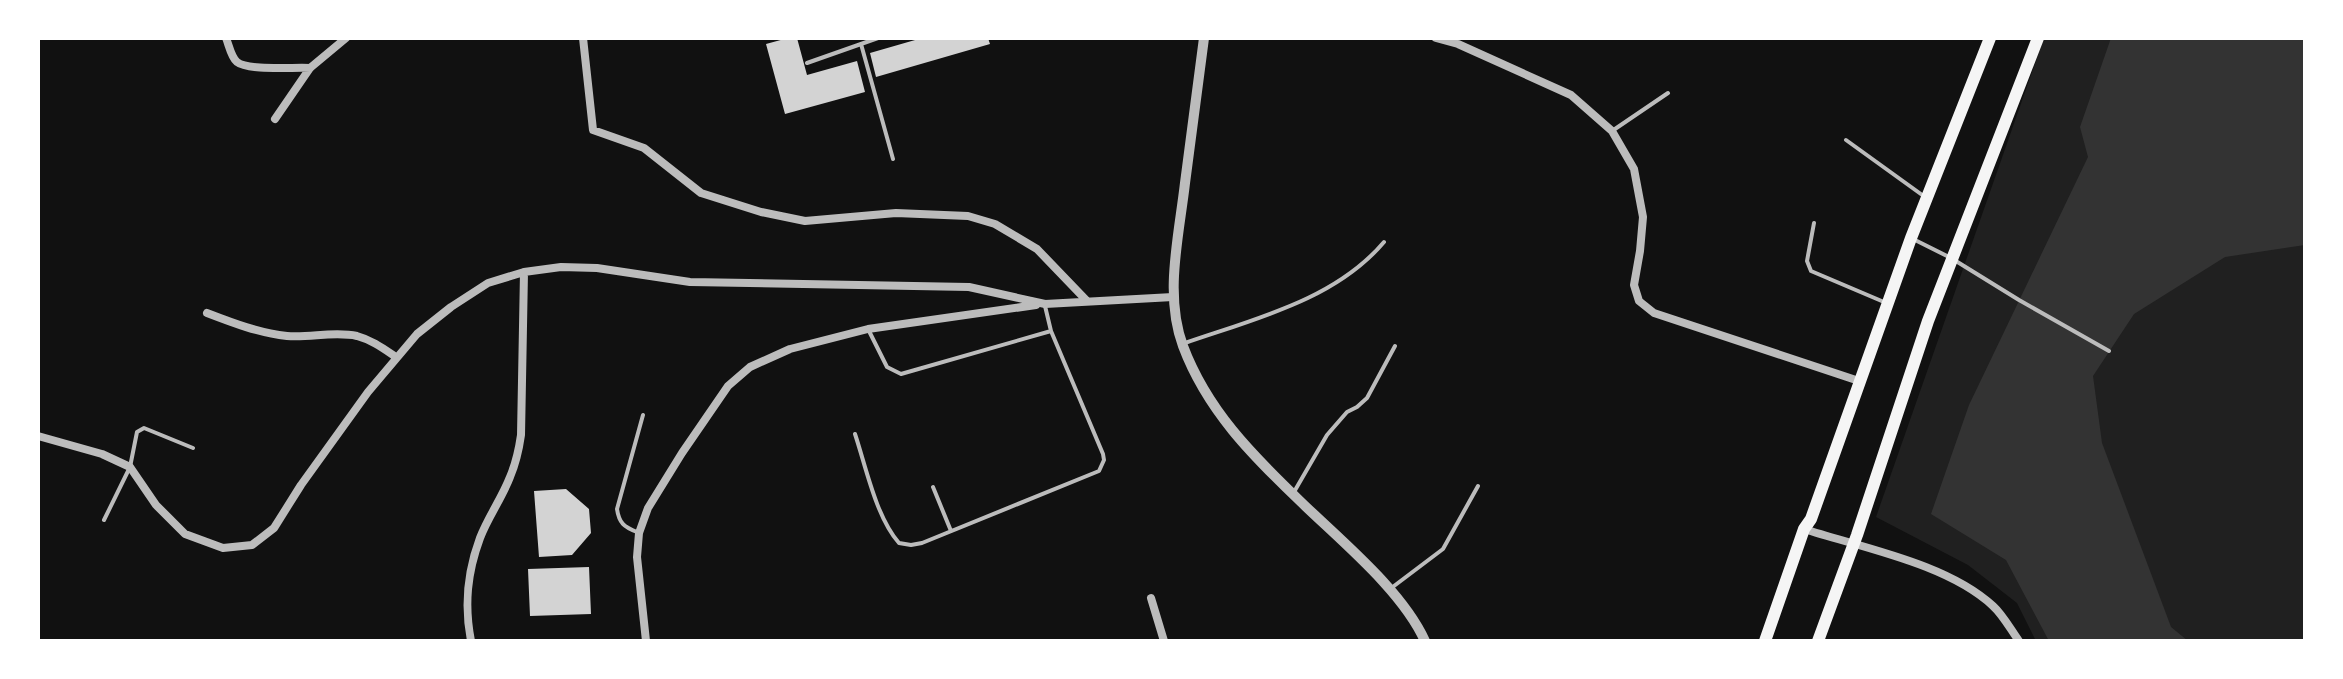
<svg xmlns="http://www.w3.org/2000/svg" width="2343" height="679" viewBox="0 0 2343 679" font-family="Spectral,serif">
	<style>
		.green { fill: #202020 }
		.water { fill: #333 }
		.building { fill: #d3d3d3 }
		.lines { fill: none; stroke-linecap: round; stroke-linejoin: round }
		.service { stroke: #bcbcbc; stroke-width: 4 }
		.minor { stroke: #bcbcbc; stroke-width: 8 }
		.tertiary { stroke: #bcbcbc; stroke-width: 10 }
		.secondary { stroke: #f5f5f5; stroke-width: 12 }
	</style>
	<rect width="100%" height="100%" fill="#111"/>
	<path class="green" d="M2044 38H2305V641H2036L2017 603 1968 565 1876 517Z"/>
	<path class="water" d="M2111 38H2305V245L2225 257 2134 314 2093 376 2102 443 2171 627 2188 641H2049L2006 560 1931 514 1969 405 2088 157 2080 127Z"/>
	<path class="building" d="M788 38H797L807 75 857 61 865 92 785 114 766 44Z
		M922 38H988L990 44 876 77 870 53Z
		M566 489 589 509 591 533 572 555 539 557 534 491Z
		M589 567 591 614 530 616 528 569Z"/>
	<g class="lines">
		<path class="service" d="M861 44 893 159
			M807 63 878 38
			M1612 131 1668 93
			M1846 140 1925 197
			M1814 223 1807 261 1811 271 1884 302
			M1913 239 1951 258 2019 300 2109 351
			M869 331 887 367 901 374 1051 331
			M1185 343C1254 319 1335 300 1384 242
			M855 434C866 467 876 517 899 543L911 545 922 543 1099 471 1104 460 1103 454 1051 331 1045 306
			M933 487 951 531
			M1294 492 1327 435 1347 412 1357 407 1367 398 1395 346
			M104 520 130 467 137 432 144 428 193 448
			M637 532C624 527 619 523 617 509L643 415
			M1390 589 1443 549 1478 486"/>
		<path class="minor" d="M226 38C229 45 231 57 237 62 248 71 294 67 310 68
			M583 38 593 130 644 148 701 193 761 212 805 221 896 213 968 216 995 224 1037 249 1087 301
			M1436 38 1458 44 1571 95 1612 131 1634 169 1643 217 1640 251 1634 285 1639 301 1654 313 1859 381
			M275 119 310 68 346 38
			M207 313C233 323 259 333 287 336 310 338 334 331 357 336 372 340 384 349 396 357
			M38 436 102 454 130 467 156 505 185 534 223 548 252 545 274 528 301 485 368 392 417 334 451 307 488 283 524 272 561 267 597 268 690 282 969 287 1045 304 1173 297
			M1804 529C1863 548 1948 564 1993 606 2003 615 2011 630 2019 641
			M1151 598 1164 641
			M471 641C464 605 467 573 480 538 488 517 502 498 510 477 516 463 519 449 521 435L524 272
			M646 641 637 557 639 533 648 508 682 453 728 386 750 367 790 349 868 329 1036 305"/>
		<path class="tertiary" d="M1204 38C1198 86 1191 135 1185 183 1179 236 1164 295 1183 346 1207 410 1252 455 1300 501 1340 540 1402 590 1425 641"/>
		<path class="secondary" d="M1765 641 1804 529 1811 519 1911 238 1990 38
			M1818 641 1857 535 1928 321 2038 38"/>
	</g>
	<rect width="2343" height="679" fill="none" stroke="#ffffff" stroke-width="80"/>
</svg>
